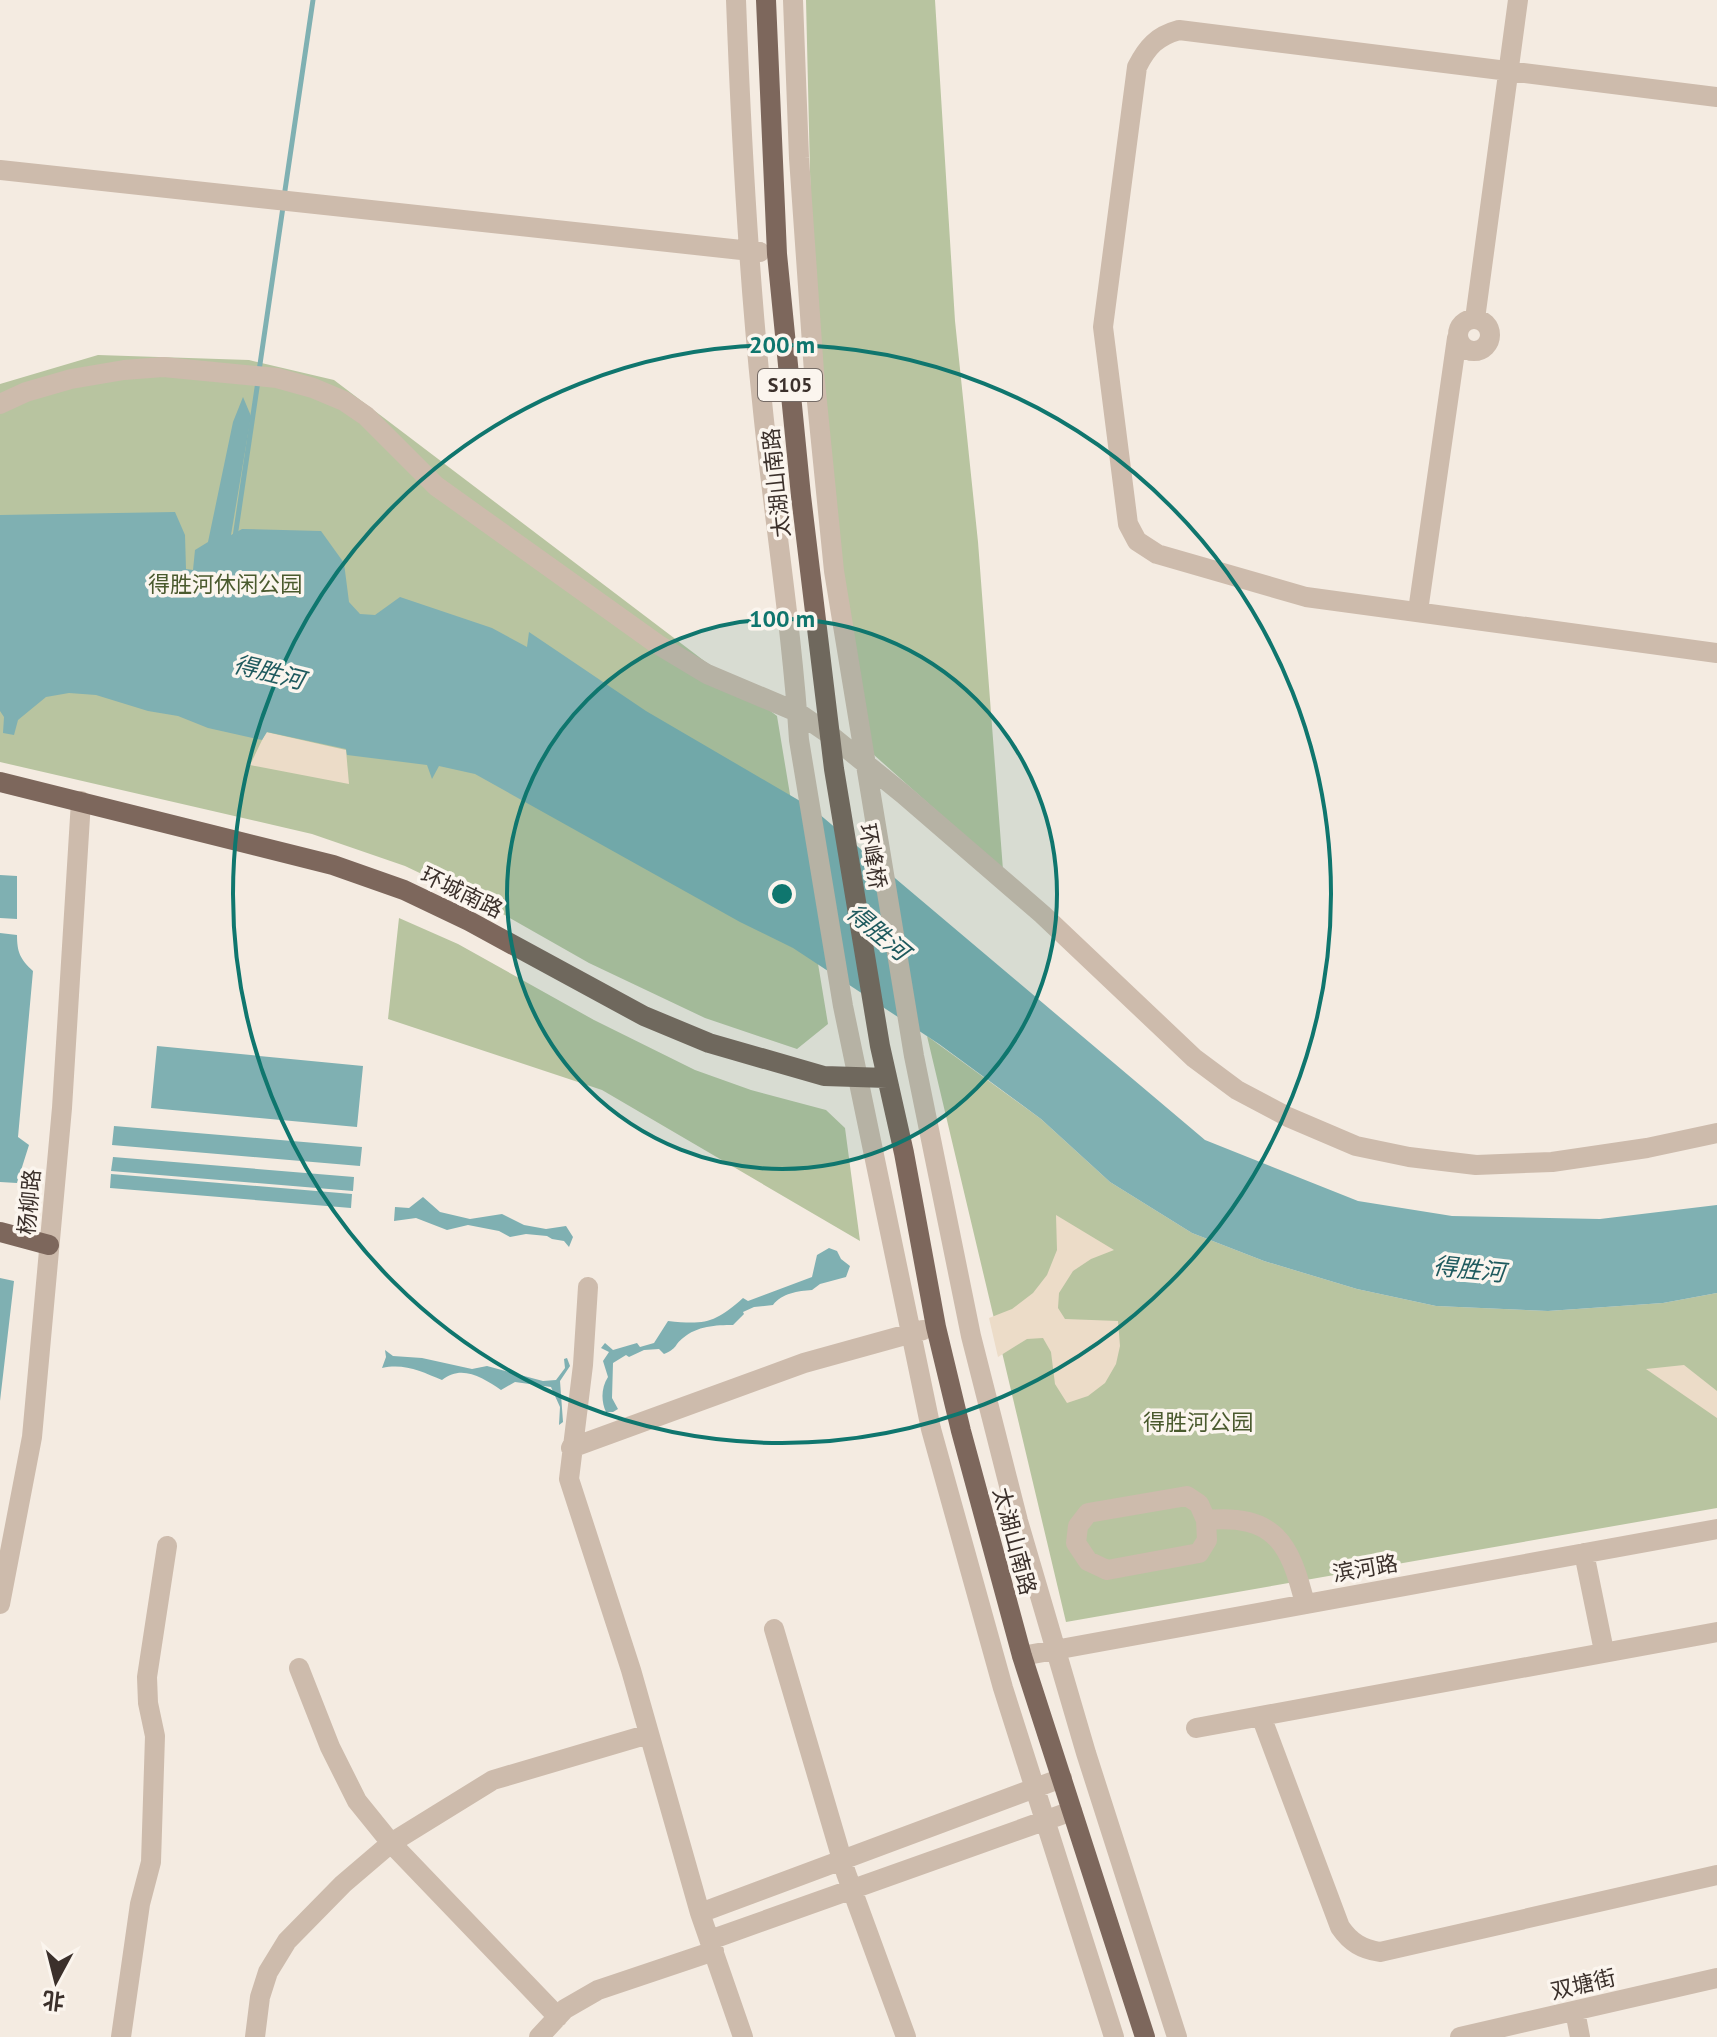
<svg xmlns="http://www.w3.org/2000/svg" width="1717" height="2037" viewBox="0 0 1717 2037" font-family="'PT Sans','Noto Sans SC',sans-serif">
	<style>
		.green { fill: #b8c4a0 }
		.plaza { fill: #ecdcc8 }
		.water { fill: #7fb0b2 }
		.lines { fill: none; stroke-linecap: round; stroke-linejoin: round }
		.stream { stroke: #7fb0b2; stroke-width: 5 }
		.minor { stroke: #cdbbac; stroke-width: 20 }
		.major { stroke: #7d675c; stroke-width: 20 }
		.ring { fill: none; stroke: #0f766e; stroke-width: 4 }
		.labels { text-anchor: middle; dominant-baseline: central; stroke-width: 7; stroke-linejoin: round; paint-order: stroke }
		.shield { fill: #fbf5ee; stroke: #756b66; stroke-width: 2 }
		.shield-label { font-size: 20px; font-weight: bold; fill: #3b302b }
		.street-label { font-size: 22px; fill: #3b302b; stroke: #fbf5ee }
		.park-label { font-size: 22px; fill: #4a5a2e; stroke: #fbf5ee }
		.water-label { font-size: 24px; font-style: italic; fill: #1f5a5e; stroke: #fbf5ee }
		.centre { fill: #0f766e; stroke: #fbf5ee; stroke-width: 4 }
		.ring-label { font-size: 24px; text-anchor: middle; font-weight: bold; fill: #0f766e; stroke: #fbf5ee; stroke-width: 7; stroke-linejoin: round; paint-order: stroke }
	</style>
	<rect width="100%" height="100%" fill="#f4ebe1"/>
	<path class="green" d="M806 0H935L955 321 978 542 1003 870 855 738 812 257Z
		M98 355 249 360 334 380 777 716 828 1024 797 1049 705 1018 589 963 487 905 405 866 312 834 0 762V384Z
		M399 918 458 944 594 1020 695 1070 751 1090 826 1110 845 1128 860 1241 602 1090 388 1019Z
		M927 1036 1041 1119 1110 1182 1192 1233 1264 1261 1357 1289 1436 1306 1548 1311 1663 1303 1717 1293V1508L1066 1622Z"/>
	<path class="plaza" d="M266 732 346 750 349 784 250 765Z
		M1056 1215 1114 1250 1091 1259 1073 1271 1059 1293 1058 1308 1065 1319 1118 1321 1120 1346 1116 1364 1105 1383 1088 1396 1067 1403 1055 1384 1051 1352 1043 1338 1027 1339 998 1357 989 1318 1012 1309 1033 1293 1047 1275 1057 1250Z
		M1684 1365 1717 1391V1418L1646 1369Z"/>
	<path class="water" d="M243 397 251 416 231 535 242 529 321 531 344 563 349 602 360 614 375 615 400 597 492 628 527 647 529 632 646 711 812 808 1205 1140 1358 1201 1452 1216 1600 1219 1717 1205V1293L1663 1303 1548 1311 1436 1306 1357 1289 1264 1261 1192 1233 1110 1182 1041 1119 939 1044 793 948 740 922 475 774 439 766 432 779 427 765 347 755 346 749 267 732 262 740 208 728 178 716 148 711 96 695 69 693 46 697 18 720 14 735 3 733 4 717 0 711V515L175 512 185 535 186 569 193 570 195 550 208 542 233 422Z
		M0 875 17 876V919L0 918Z
		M0 933 17 935C17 952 20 959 33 971L18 1137 29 1145 17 1183 0 1182Z
		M157 1046 363 1066 357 1127 151 1108Z
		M114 1126 362 1147 360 1166 112 1145Z
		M113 1157 354 1177 353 1191 111 1171Z
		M111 1174 352 1194 351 1208 110 1188Z
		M423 1197 440 1212 470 1219 502 1214 524 1225 546 1229 566 1226 573 1237 569 1247 564 1241 552 1239 547 1236 526 1234 510 1237 499 1231 468 1225 447 1230 416 1218 394 1221 395 1207 409 1208Z
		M829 1248 837 1251 841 1259 850 1266 846 1277 820 1284 812 1290C798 1291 782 1293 773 1305L754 1307 743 1312 744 1314 733 1325C716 1325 697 1326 683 1338 674 1345 678 1348 664 1354L659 1349 644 1350 629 1357 626 1355 613 1363 612 1398 618 1409 613 1412H606C601 1401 601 1388 608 1377L603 1361 609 1352 601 1348 605 1343 613 1350 637 1343 640 1347 654 1343 668 1321C705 1325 715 1323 743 1298L748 1301 812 1277 817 1255Z
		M0 1278 14 1281 0 1401Z
		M385 1350 393 1356 422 1358 472 1369 487 1366 543 1381 556 1380 565 1368 564 1359 567 1358 570 1366 560 1381 563 1422 559 1425 560 1407 551 1387 515 1382 501 1390C483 1378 462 1364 442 1380 422 1372 405 1363 382 1368L386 1357Z"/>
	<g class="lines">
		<path class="stream" d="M284 197 313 0
			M259 371 283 207
			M235 537 258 381"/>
		<path class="minor" d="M736 0C741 134 748 268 762 401 773 514 792 627 799 740L843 1006 931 1429 1003 1688 1114 2037
			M793 0 799 158 814 372 834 571 914 1056 971 1336 1018 1521 1086 1753 1177 2037
			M1717 97 1179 30C1157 36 1147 47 1137 67L1103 327 1128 524 1137 541 1157 554 1306 597 1717 653
			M0 170 760 252
			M1458 335a16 16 0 1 1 32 0a16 16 0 1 1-32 0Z
			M1475 319 1518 0
			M0 404 26 392 71 379 124 370 163 367 277 378 313 388 344 401 366 416 436 486 657 644 707 674 797 712 829 734 903 794 1042 914 1194 1058 1237 1090 1288 1117 1356 1146 1409 1157 1476 1165 1552 1162 1647 1148 1717 1133
			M1418 611 1457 338
			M588 1287 583 1365 569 1479 631 1670 700 1913 743 2037
			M571 1448 804 1363 923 1330
			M1206 1520 1207 1540 1199 1553 1107 1570 1088 1561 1076 1543 1078 1526 1088 1513 1187 1496 1199 1504 1206 1520C1275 1514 1290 1543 1305 1604
			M1584 1553 1604 1651
			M0 1604 32 1437 62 1108 81 801
			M774 1629 846 1873 906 2037
			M1022 1656 1717 1529
			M299 1668 330 1747 357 1801 391 1843 558 2017
			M1261 1716 1340 1927C1351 1943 1362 1949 1380 1952L1717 1875
			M1196 1728 1717 1632
			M700 1913 1062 1778
			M710 1940 1072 1811
			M1575 2011 1580 2037
			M121 2037 140 1904 151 1862 155 1736 148 1703 147 1677 167 1546
			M255 2037 260 1997 268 1972 287 1941 343 1884 391 1843 493 1780 649 1734
			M539 2037 565 2009 598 1990 714 1951
			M1460 2037 1717 1978"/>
		<path class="major" d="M766 0 777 254 801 496 834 769 880 1046 904 1153 936 1327 961 1431 1022 1656 1145 2037
			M0 782 333 865 404 890 469 921 644 1016 709 1043 824 1076 887 1078
			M0 1232 49 1245"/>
	</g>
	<circle cx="782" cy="894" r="275" fill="#0f766e" fill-opacity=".12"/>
	<g class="ring">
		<circle cx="782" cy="894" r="275"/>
		<circle cx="782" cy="894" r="549"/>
	</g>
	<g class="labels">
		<rect class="shield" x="758" y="369" width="64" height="32" rx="6"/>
		<g class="shield-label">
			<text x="790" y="385">S105</text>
		</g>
		<g class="street-label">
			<text transform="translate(776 483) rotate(-96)">太湖山南路</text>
			<text transform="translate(873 856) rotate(80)">环峰桥</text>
			<text transform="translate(462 892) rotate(26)">环城南路</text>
			<text transform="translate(29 1202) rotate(-85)">杨柳路</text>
			<text transform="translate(1015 1541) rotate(75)">太湖山南路</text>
			<text transform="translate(1365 1568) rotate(-10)">滨河路</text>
			<text transform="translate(1583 1984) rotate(-13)">双塘街</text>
		</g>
		<g class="park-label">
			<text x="225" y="584">得胜河休闲公园</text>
			<text x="1198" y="1422">得胜河公园</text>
		</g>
		<g class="water-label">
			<text transform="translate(269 672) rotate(14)">得胜河</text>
			<text transform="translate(878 932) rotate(40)">得胜河</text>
			<text transform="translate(1469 1269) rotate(6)">得胜河</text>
		</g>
	</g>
	<circle cx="782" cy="894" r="12" class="centre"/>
	<g class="ring-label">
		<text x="782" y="353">200 m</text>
		<text x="782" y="627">100 m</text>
	</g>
	<g transform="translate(56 1981) rotate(187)" stroke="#fbf5ee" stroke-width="6" paint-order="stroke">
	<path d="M0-6L14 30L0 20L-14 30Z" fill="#3b302b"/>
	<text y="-12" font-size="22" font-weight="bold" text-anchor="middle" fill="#3b302b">北</text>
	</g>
</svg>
